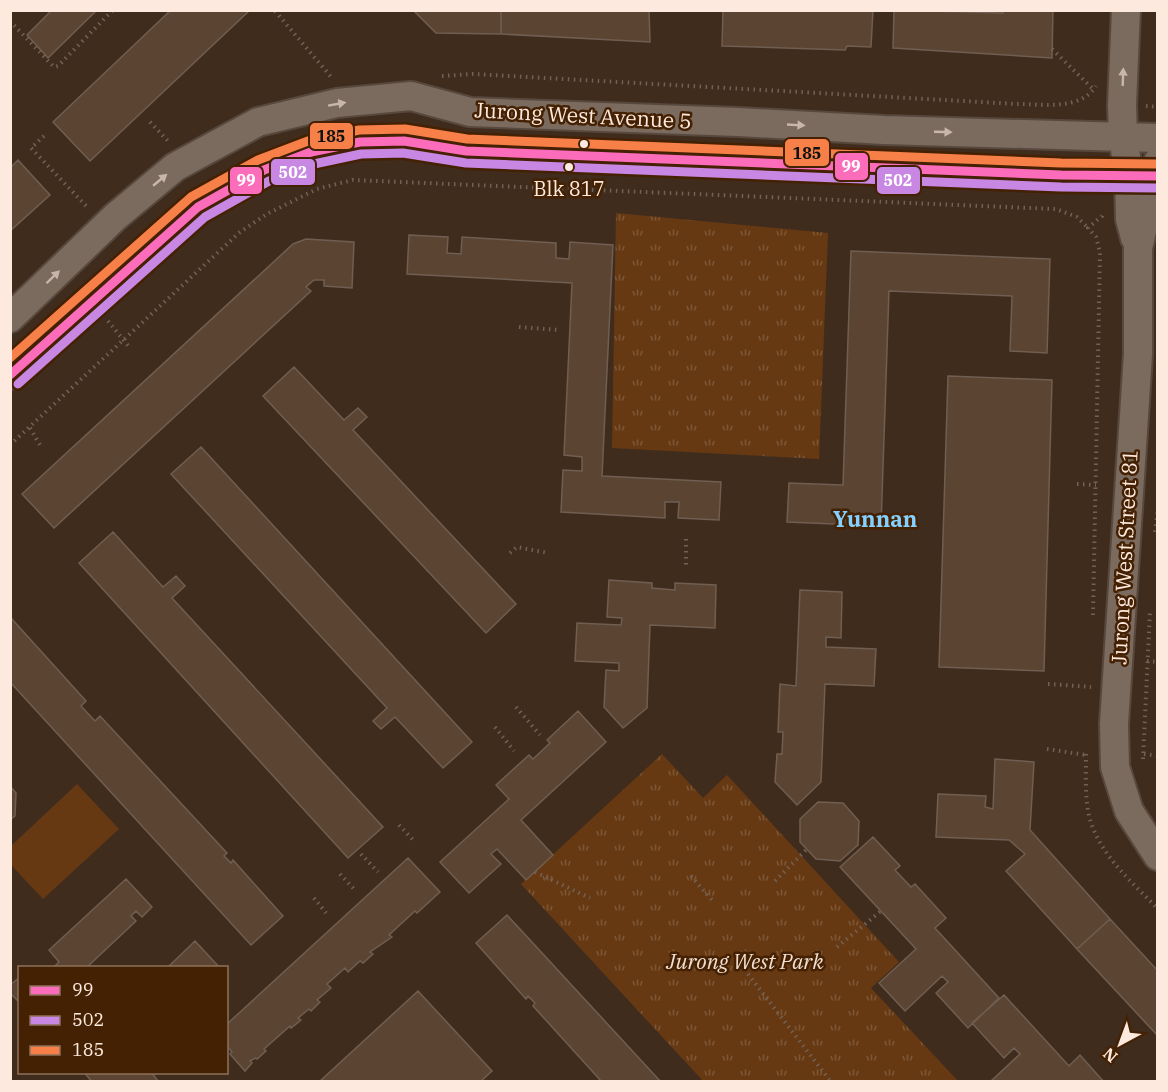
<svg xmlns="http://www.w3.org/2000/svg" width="1168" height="1092" viewBox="0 0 1168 1092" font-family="'IBM Plex Serif',serif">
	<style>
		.grass { fill: #663913 }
		.park { fill: url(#park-tufts) }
		.building { fill: #5b4532; stroke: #6f5e51; stroke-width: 1.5 }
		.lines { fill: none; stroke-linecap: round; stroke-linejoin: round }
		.minor-casing { stroke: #57483e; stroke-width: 32 }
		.path { stroke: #726256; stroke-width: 4; stroke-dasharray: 1.5 4.5; stroke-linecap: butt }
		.minor { stroke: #7b6a5e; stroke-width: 28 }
		.bus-1-casing { stroke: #442103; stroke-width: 14 }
		.bus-2-casing { stroke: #442103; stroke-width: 14 }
		.bus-3-casing { stroke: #442103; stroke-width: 14 }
		.bus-1 { stroke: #fb6dba; stroke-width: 9 }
		.bus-2 { stroke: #c787e3; stroke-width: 9 }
		.bus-3 { stroke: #f78048; stroke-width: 9 }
		.oneway { fill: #c9b6aa }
		.bus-dot { fill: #fde9dd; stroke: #442103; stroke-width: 2 }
		.labels { text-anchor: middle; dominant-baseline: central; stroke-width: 5; stroke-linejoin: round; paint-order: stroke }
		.bus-label { font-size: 20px; fill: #fde9dd; stroke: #442103 }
		.street-label { font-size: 21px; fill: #fde9dd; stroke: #442103 }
		.park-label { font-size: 21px; font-style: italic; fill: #f3dfd1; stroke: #442103 }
		.neighbourhood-label { font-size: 22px; font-weight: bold; fill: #84d1ff; stroke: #442103 }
		.line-badge { stroke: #442103; stroke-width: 2 }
		.badge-label { font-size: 16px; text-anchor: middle; font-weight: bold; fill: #fff }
		.pale-badge-label { font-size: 16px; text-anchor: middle; font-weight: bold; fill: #111 }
	</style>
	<defs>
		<pattern id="park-tufts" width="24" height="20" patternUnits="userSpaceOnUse" patternTransform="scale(1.5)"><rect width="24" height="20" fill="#663913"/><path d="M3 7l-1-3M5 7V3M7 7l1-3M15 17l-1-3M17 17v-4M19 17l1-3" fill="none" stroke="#7d5635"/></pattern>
	</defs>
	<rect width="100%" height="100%" fill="#402c1d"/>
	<path class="grass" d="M77 784 119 829 43 899 11 865V846Z"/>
	<path class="park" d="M616 213 828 233 819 459 612 448Z
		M662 754 703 798 727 775 899 962 871 988 958 1081H703L521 884Z"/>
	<path class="building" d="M52 10H97L48 58 27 35Z
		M171 10H250L90 161 53 122Z
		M413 10H501V34L436 33Z
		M501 10H649L650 42 501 34Z
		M723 10H873L871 47 847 46 845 50 722 46Z
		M894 10 1003 13V10H1053L1052 58 893 48Z
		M18 160 50 195 10 231V168Z
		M409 235 448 237 447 253 461 254 462 237 556 243V258L569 259 570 242 613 245 602 476 721 482 719 520 678 518 679 502H665V518L561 512 563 470 582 471V457L564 455 572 283 407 274Z
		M306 239 354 242 352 288 324 286V280H314L306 287 311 291 54 528 22 494 293 244Z
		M851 251 1050 259 1047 353 1010 351 1012 296 889 291 881 526 787 522 789 483 843 485Z
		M294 367 344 420 358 408 367 417 353 430 516 604 486 633 263 396Z
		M948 376 1052 380 1044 671 939 667Z
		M201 447 472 742 443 768 395 717 381 729 373 721 387 708 171 474Z
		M113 532 163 587 176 576 185 586 172 598 383 827 348 858 79 563Z
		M609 580 652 583V588L675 590V583L716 585 715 628 650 625 647 708 623 728 604 707 606 670 619 671V663L575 661 577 623 621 625 622 618 607 617Z
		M800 590 842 592 841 638 826 637V647L876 649 874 686 825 684 821 782 797 805 775 782 777 754H782L783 732H778L780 684 796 686Z
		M11 618 86 701 81 706 95 721 100 716 227 853 224 856 231 863 233 860 283 916 251 945 10 682Z
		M578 711 606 742 521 820 553 855 526 880 497 849 491 854 501 864 469 893 440 862 509 799 496 785 529 755 533 759 550 743 547 740Z
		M995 759 1034 762 1030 830 1110 919 1077 949 1006 871 1025 854 1009 840 936 837 938 794 986 796 985 807 993 809Z
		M10 786 16 793 15 816 10 820Z
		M818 802 843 803 859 821 858 845 840 861 816 859 800 842V819Z
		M873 837 900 866 895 870 911 887 915 884 946 918 935 928 999 998 968 1028 936 993 948 982 942 976 905 1011 879 983 916 949 840 867Z
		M408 858 440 892 417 913 415 911 389 935 392 937 370 952 373 954 363 963 360 961 348 972 345 968 327 984 331 988 317 1000 320 1002 311 1011 309 1009 298 1018 301 1020 291 1028 290 1026 264 1049 266 1051 257 1059 255 1058 250 1061 252 1063 245 1071 230 1054 232 1052 228 1047 226 1049V1025Z
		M126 879 152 907 142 917 136 911 131 916 136 921 86 968H53L59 962 49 950Z
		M507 915 661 1082H602L533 1006 535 1003 528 996 526 999 476 943Z
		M1110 919 1158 971V1036L1077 949Z
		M195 941 220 968H167Z
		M20 977V1003L10 993V985Z
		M418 991 492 1071 480 1082H319Z
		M1004 995 1069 1066 1080 1055 1104 1082H990L1020 1054 1014 1048 1004 1058 972 1023Z
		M84 1072H151L159 1082H92Z"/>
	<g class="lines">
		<g class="minor-casing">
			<path id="minor" d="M1126 10 1122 105 1123 136 1129 177 1130 219 1135 238
				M1158 162 1138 248V354L1114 724 1115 767 1129 811 1158 856
				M10 318 115 217 175 167 258 122 337 103 411 96 470 112 738 122 884 130 1158 138
				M10 375 198 207C254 171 317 141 385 140 409 140 441 147 466 151L1061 175 1129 177 1158 176"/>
		</g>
		<path class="path" d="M275 11 332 78
			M10 21 54 67 58 66 113 10
			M1052 49 1094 90
			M442 76 473 74 1017 104C1043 104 1080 111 1096 86
			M1146 106 1158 107
			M150 122 169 142
			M44 136 31 148 89 209
			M108 321 130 348
			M519 327 559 330
			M30 428 40 445
			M10 445 240 232 267 214 317 189 353 180 1056 209 1077 217 1088 228
			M1077 484 1096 485
			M1155 532 1158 508
			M686 539V565
			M510 553 517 547 548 553
			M1093 615 1100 252 1096 237 1088 228 1102 216 1103 213
			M1147 661 1158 662
			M1048 684 1091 687
			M516 707 540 735
			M495 727 514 751
			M1047 749 1086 755
			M1086 754C1086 773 1085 792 1088 811 1096 852 1130 880 1158 909
			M1144 754 1158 756
			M1143 759 1150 611
			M399 825 415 842
			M361 854 378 872
			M535 872 590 898
			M340 874 354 889
			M691 876 712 900
			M775 881 807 849
			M314 898 326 913
			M837 947 881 911
			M748 974 831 1082"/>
		<use href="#minor" class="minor"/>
		<g class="bus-1-casing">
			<path id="bus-1" d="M10 375 198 207 264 170 311 152 360 142 404 141 466 151 1061 175 1158 176"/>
		</g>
		<g class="bus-2-casing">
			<path id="bus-2" d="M18 384 205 217 269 181 314 164 361 154 403 153 466 163 1061 187 1158 188"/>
		</g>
		<g class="bus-3-casing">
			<path id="bus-3" d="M10 358 191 197 258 160 308 141 359 130 405 129 467 139 1061 163 1158 164"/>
		</g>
		<use href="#bus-1" class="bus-1"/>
		<use href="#bus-2" class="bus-2"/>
		<use href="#bus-3" class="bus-3"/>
	</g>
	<defs><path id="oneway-solid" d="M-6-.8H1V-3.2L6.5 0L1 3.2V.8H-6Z" transform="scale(1.5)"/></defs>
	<g class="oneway">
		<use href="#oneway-solid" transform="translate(1123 77) rotate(-88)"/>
		<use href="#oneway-solid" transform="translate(337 104) rotate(-10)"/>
		<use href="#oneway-solid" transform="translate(796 125) rotate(3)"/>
		<use href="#oneway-solid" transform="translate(943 132) rotate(2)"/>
		<use href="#oneway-solid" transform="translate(160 180) rotate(-40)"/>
		<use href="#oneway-solid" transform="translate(53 277) rotate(-44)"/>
	</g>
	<g class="bus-dot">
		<circle cx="584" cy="144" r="5"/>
		<circle cx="569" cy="167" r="5"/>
	</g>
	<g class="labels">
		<g class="bus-label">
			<text x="569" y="188">Blk 817</text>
		</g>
		<g class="street-label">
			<text transform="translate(583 115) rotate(3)">Jurong West Avenue 5</text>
			<text transform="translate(1124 557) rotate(-87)">Jurong West Street 81</text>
		</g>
		<g class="park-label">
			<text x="745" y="961">Jurong West Park</text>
		</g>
		<g class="neighbourhood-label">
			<text x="875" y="518">Yunnan</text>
		</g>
	</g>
	<g class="line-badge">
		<rect x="309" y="122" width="45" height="28" rx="6" fill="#f78048"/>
		<rect x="784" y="138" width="46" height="29" rx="6" fill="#f78048"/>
		<rect x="834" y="152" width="35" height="29" rx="6" fill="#fb6dba"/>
		<rect x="270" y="158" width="46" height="28" rx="6" fill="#c787e3"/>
		<rect x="229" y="166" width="34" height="29" rx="6" fill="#fb6dba"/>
		<rect x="876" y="166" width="45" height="29" rx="6" fill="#c787e3"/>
	</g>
	<g class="badge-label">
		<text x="851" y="172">99</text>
		<text x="293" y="178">502</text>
		<text x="246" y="186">99</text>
		<text x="898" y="186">502</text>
	</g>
	<g class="pale-badge-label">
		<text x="331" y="142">185</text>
		<text x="807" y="159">185</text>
	</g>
	<rect width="1168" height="1092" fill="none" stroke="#fde9dd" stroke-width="24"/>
	<rect x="18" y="966" width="210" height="108" fill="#442103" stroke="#8e715a" stroke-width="1.5"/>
	<rect x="30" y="986" width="30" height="9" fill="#fb6dba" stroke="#8e715a" stroke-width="1.5"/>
	<text x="72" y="996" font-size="18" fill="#fde9dd">99</text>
	<rect x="30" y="1016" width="30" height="9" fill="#c787e3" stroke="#8e715a" stroke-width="1.5"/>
	<text x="72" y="1026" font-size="18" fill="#fde9dd">502</text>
	<rect x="30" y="1046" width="30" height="9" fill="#f78048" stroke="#8e715a" stroke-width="1.5"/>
	<text x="72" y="1056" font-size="18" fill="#fde9dd">185</text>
	<g transform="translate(1120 1044) rotate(221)" stroke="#442103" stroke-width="4.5" paint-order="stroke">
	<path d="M0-4.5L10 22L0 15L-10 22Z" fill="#fde9dd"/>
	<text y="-9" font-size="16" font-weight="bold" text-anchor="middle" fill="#fde9dd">N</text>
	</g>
</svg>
